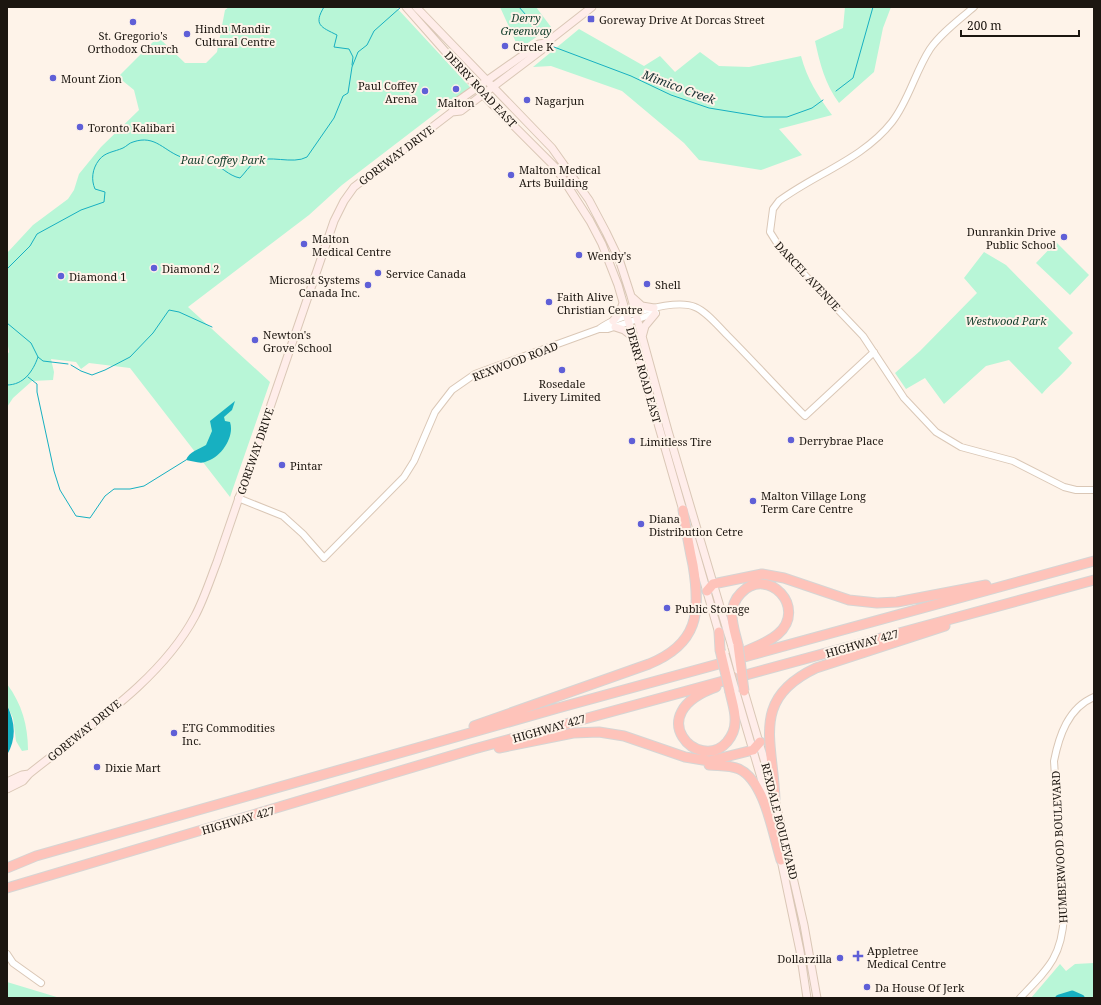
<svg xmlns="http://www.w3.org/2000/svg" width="1101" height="1005" viewBox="0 0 1101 1005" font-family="'Noto Serif',serif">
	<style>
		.green { fill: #b8f6d7 }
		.water { fill: #17b0c1 }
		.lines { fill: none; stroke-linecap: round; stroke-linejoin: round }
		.stream { stroke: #17b0c1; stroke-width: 1 }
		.river { stroke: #17b0c1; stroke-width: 7 }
		.tertiary-casing { stroke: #dac7b6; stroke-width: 8 }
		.secondary-casing { stroke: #dac7b6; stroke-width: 9 }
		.motorway-casing { stroke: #d6d5d4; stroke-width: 11 }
		.tertiary { stroke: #fff; stroke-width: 6 }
		.secondary { stroke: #ffedea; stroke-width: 7 }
		.motorway { stroke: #fec3ba; stroke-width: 9 }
		.secondary-bridge-casing { stroke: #dac7b6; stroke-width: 9; stroke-linecap: butt }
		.motorway-bridge-casing { stroke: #d6d5d4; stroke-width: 11; stroke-linecap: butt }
		.secondary-bridge { stroke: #ffedea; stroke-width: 7 }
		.motorway-bridge { stroke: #fec3ba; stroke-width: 9 }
		.poi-dot { fill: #5f5fd7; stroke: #fef3e9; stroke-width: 1.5 }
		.labels { text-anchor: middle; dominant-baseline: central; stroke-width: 4; stroke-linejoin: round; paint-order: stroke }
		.park-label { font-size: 11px; font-style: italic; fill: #113d2b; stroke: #fef3e9 }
		.poi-label { font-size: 11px; fill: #1c1610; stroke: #fef3e9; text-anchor: start }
		.street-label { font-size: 11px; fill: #1c1610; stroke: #fef3e9 }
		.water-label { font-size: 12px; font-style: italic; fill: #172e31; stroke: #fef3e9 }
	</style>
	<rect width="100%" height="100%" fill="#fef3e9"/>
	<path class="green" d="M229 7H396L470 87 342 185 309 215 188 307 270 382 230 497 130 368 89 363 81 369 76 362 51 359 54 372 53 380 32 381 13 398 7 407V355L9 352 7 340V253L33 225 68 199 74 190 79 174 101 147 139 110 134 90 118 77 158 37 185 63H206L217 52 225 10Z
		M500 7H536L551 27 519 49Z
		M845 7H891L883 28 874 72 839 103C825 84 820 64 815 41L843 28Z
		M579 29 644 66 660 56 675 72 700 52 719 66 749 67 801 56C807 79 818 96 832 115L779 129 802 155 761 170 699 160 684 143 622 91 551 66 533 67Z
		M1056 242 1089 275 1070 295 1036 263Z
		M984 252 1006 265 1073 333 1058 348 1072 363C1063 375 1051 383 1042 394L1009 360 986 366 944 404 925 378 906 389 895 373 920 351 977 293 964 278Z
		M7 684C22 704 28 726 28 750L22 751 16 741 13 718 7 705Z
		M1094 963V998H1031L1060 964 1066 971 1075 964Z
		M7 982 60 998H7Z"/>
	<path class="water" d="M235 401 232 410 224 417 225 421 230 422C235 437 221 458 205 462 200 464 192 461 186 460 189 452 199 449 206 445L212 431 210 421Z
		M7 705C15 722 17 738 7 755Z"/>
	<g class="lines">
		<path class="stream" d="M324 7C313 25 321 27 337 35L334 47 349 49 353 57 352 65
			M519 7 539 30
			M554 47 631 76 671 95 709 108 764 117H787L812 108 823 100
			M836 91 853 78 873 7
			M7 269 30 246 37 234 81 210 104 202 105 192 95 189C91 180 92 169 99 160 105 152 114 152 123 148 127 146 129 143 133 142 156 134 164 152 184 158 194 161 197 155 211 161 220 166 229 176 240 178 245 173 249 166 255 162 268 154 293 165 307 157L334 118 343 96 348 93 352 67 358 52 367 45 374 31 401 7
			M7 323 31 343 38 357C33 371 24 385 7 385
			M38 357 43 361 68 364
			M71 365 81 371 92 375 105 370 130 357 153 333 169 310 179 312 212 327
			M28 377 37 384V392L54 471 60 490 76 516 90 518 105 496 114 489H130L144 486 186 460
			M1078 995 1084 998"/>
		<path class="river" d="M1059 998 1072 994 1081 998"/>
		<g class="tertiary-casing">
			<path id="tertiary" d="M974 7C959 20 941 33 930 49 915 72 909 100 892 122 863 159 815 174 779 201L773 209 770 232 782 251 863 336 904 398 936 432 961 447 1013 461 1064 487 1076 490H1094
				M599 329H608L656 313
				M238 498 283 516 303 534 324 558 404 477 414 461 435 412 452 390 475 374 599 329C616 316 675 298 695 307 707 312 717 325 727 335 753 361 778 389 805 416L874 352
				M7 954 13 963 41 983
				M1020 998C1048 969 1062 957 1064 915L1054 761C1059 736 1068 708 1094 697"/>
		</g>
		<g class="secondary-casing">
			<path id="secondary" d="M406 7 489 101 556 168 590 221 602 244 618 285 684 514
				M416 7 552 148 589 200 606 232 619 259 631 296 668 431 732 647
				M452 112 455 103 539 44 546 43
				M632 297 642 306 654 308
				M613 321 620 312 623 303
				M615 327 624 330 633 337
				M642 337 645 326 655 314
				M690 533 720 637
				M735 689 771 812
				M744 691 771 783
				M7 782 22 775 29 774
				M7 789 23 781 29 774C86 728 160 682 195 616 204 599 210 580 217 562L334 221 344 201 354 187 452 112 461 111 543 49 546 43 592 7
				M774 795 804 925 817 998
				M780 855 800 951 807 998"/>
		</g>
		<g class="motorway-casing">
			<path id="motorway" d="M707 591 713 584 762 574 784 578 849 600 877 603 897 602 986 585
				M719 632 720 650
				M738 645C736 636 732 625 732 615 732 607 735 599 741 593 768 565 808 608 778 634 768 643 752 648 739 654
				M716 687C640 714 699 774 727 742 732 736 735 729 735 722 736 712 732 702 730 692
				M474 726 649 664C698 644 701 613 693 565 689 547 686 529 683 510
				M499 748 573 733 599 732 624 736 685 757 709 761 753 750 760 742
				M709 765C719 766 730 765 739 769 765 781 773 835 781 860
				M775 799C773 741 750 699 816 668L945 626
				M7 868 36 856 558 708 1094 561
				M7 888 474 749 1094 580"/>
		</g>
		<use href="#tertiary" class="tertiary"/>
		<use href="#secondary" class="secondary"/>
		<use href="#motorway" class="motorway"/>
		<g class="secondary-bridge-casing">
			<path id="secondary-bridge" d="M732 647 738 670
				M725 654 735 689"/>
		</g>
		<g class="motorway-bridge-casing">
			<path id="motorway-bridge" d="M738 645 744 691
				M720 650 730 692"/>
		</g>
		<use href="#secondary-bridge" class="secondary-bridge"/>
		<use href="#motorway-bridge" class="motorway-bridge"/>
	</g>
	<g class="poi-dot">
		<rect x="587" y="15" width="8" height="8" rx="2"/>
		<circle cx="133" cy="22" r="4"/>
		<circle cx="187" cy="34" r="4"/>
		<circle cx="505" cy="46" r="4"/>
		<circle cx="53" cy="78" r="4"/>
		<circle cx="456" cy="89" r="4"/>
		<circle cx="425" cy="91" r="4"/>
		<circle cx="527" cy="100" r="4"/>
		<circle cx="80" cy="127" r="4"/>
		<circle cx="511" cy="175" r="4"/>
		<circle cx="1064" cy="237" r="4"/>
		<circle cx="304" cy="244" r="4"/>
		<circle cx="579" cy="255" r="4"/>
		<circle cx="154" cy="268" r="4"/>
		<circle cx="378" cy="273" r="4"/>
		<circle cx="61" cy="276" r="4"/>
		<circle cx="647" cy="284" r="4"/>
		<circle cx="368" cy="285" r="4"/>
		<circle cx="549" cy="302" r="4"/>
		<circle cx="255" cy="340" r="4"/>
		<circle cx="562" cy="370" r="4"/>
		<circle cx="791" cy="440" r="4"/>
		<circle cx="632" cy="441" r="4"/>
		<circle cx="282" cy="465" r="4"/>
		<circle cx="753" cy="501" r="4"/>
		<circle cx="641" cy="524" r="4"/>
		<circle cx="667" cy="608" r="4"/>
		<circle cx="174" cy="733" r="4"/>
		<circle cx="97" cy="767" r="4"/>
		<path d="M856 950h4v4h4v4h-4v4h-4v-4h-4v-4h4z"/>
		<circle cx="840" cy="958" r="4"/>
		<circle cx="867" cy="987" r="4"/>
	</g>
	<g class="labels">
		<g class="park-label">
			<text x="526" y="17">Derry<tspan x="526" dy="13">Greenway</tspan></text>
			<text x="223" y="159">Paul Coffey Park</text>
			<text x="1006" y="320">Westwood Park</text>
		</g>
		<g class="poi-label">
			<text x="599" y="19">Goreway Drive At Dorcas Street</text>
			<text x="195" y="28">Hindu Mandir<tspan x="195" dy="13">Cultural Centre</tspan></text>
			<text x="133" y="35" text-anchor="middle">St. Gregorio's<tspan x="133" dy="13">Orthodox Church</tspan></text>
			<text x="513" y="46">Circle K</text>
			<text x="61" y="78">Mount Zion</text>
			<text x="417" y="85" text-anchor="end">Paul Coffey<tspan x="417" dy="13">Arena</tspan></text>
			<text x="535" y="100">Nagarjun</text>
			<text x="456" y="102" text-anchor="middle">Malton</text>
			<text x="88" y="127">Toronto Kalibari</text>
			<text x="519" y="169">Malton Medical<tspan x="519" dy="13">Arts Building</tspan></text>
			<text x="1056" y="231" text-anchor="end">Dunrankin Drive<tspan x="1056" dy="13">Public School</tspan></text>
			<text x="312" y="238">Malton<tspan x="312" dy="13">Medical Centre</tspan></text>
			<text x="587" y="255">Wendy's</text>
			<text x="162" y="268">Diamond 2</text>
			<text x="386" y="273">Service Canada</text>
			<text x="69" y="276">Diamond 1</text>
			<text x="360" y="279" text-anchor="end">Microsat Systems<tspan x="360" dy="13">Canada Inc.</tspan></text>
			<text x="655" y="284">Shell</text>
			<text x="557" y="296">Faith Alive<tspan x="557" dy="13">Christian Centre</tspan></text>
			<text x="263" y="334">Newton's<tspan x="263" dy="13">Grove School</tspan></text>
			<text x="562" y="383" text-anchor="middle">Rosedale<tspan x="562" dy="13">Livery Limited</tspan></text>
			<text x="799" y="440">Derrybrae Place</text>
			<text x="640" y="441">Limitless Tire</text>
			<text x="290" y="465">Pintar</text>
			<text x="761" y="495">Malton Village Long<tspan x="761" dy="13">Term Care Centre</tspan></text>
			<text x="649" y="518">Diana<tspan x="649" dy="13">Distribution Cetre</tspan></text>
			<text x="675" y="608">Public Storage</text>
			<text x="182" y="727">ETG Commodities<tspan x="182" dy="13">Inc.</tspan></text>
			<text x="105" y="767">Dixie Mart</text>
			<text x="867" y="950">Appletree<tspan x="867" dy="13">Medical Centre</tspan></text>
			<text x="832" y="958" text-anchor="end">Dollarzilla</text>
			<text x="875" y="987">Da House Of Jerk</text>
		</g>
		<g class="street-label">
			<text transform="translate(481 89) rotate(47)">DERRY ROAD EAST</text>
			<text transform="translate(396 155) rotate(-37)">GOREWAY DRIVE</text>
			<text transform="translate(808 276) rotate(47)">DARCEL AVENUE</text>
			<text transform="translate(515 361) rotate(-21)">REXWOOD ROAD</text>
			<text transform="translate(644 375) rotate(74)">DERRY ROAD EAST</text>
			<text transform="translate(255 451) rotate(-71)">GOREWAY DRIVE</text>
			<text transform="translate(862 643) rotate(-16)">HIGHWAY 427</text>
			<text transform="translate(549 728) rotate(-16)">HIGHWAY 427</text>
			<text transform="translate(84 730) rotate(-39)">GOREWAY DRIVE</text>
			<text transform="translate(238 820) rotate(-16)">HIGHWAY 427</text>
			<text transform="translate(780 821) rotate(76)">REXDALE BOULEVARD</text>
			<text transform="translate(1059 847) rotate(-93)">HUMBERWOOD BOULEVARD</text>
		</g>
		<g class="water-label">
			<text transform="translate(679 87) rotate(20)">Mimico Creek</text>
		</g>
	</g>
	<rect width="1101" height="1005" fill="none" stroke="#1c1610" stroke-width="16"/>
	<path d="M961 30v6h118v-6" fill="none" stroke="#1c1610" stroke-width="2"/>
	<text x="967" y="30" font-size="12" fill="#1c1610" stroke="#fef3e9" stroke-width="3" paint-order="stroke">200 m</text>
</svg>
